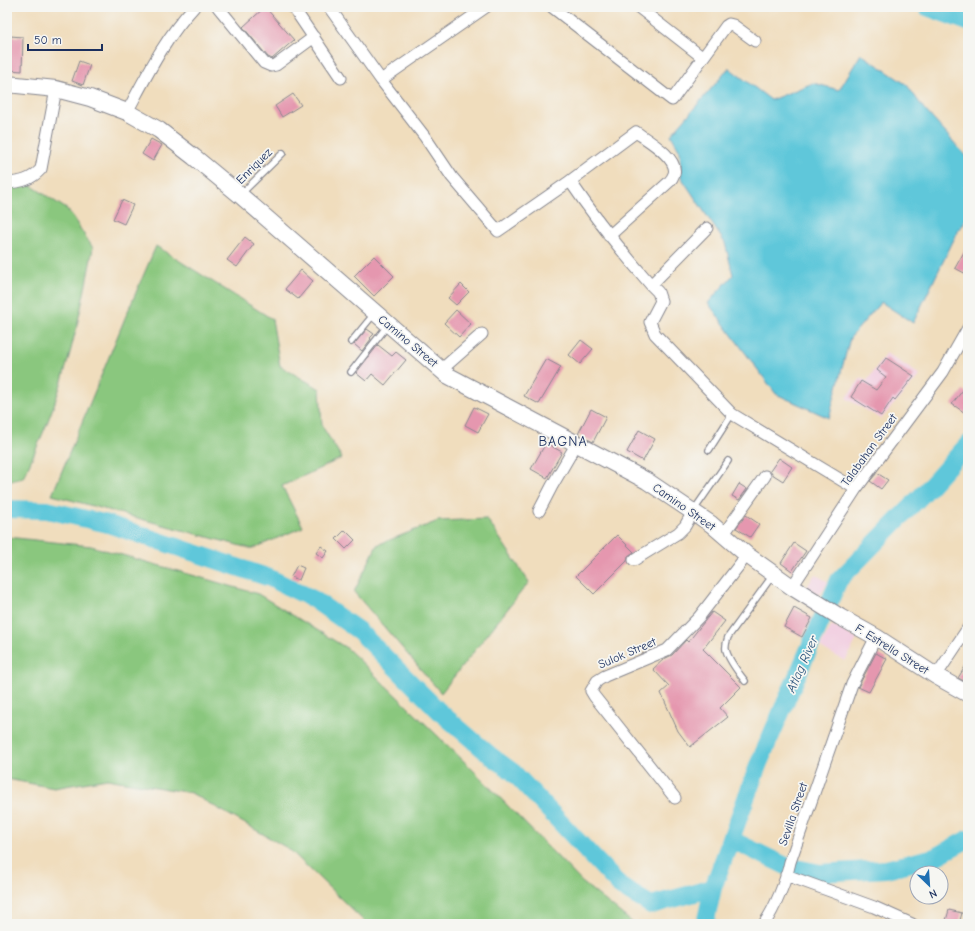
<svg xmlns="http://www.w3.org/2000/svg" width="975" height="931" viewBox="0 0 975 931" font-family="'Comic Neue',sans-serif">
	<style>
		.built { fill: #f2cfe1 }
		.green { fill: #8ac77e; stroke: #527b6e }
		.water { fill: #5ec7da; stroke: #3c7b9c }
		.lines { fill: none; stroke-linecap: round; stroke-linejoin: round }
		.river { stroke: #5ec7da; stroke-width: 18 }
		.building { fill: #e597af }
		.lane-casing { stroke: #86868e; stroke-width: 8 }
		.street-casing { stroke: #86868e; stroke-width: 13 }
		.secondary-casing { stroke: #86868e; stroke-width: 18 }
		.lane { stroke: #fff; stroke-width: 5.5 }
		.street { stroke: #fff; stroke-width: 11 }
		.secondary { stroke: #fff; stroke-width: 16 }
		.labels { text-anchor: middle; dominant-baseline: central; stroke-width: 3.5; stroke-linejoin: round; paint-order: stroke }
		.street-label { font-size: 12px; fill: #1b2f5e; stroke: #f6f6f2 }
		.water-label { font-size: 13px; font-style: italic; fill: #2c557d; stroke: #f6f6f2 }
		.quarter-label { font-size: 14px; letter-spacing: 1px; fill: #1b2f5e; stroke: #f6f6f2 }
	</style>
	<rect width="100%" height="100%" fill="#f6f6f2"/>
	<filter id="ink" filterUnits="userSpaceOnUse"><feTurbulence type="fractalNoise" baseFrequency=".025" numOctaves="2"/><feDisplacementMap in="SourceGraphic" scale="8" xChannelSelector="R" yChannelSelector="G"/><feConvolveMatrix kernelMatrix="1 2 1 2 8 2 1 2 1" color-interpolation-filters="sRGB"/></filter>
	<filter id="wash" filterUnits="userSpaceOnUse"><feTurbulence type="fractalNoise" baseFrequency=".012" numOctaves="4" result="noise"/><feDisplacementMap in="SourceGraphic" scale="16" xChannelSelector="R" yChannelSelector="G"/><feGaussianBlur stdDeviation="0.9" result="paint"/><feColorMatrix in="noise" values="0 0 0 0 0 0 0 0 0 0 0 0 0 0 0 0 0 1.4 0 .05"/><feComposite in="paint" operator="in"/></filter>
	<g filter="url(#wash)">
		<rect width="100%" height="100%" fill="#f0ddbd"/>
		<path class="built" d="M886 353 920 375 881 419 846 398 861 378 867 381Z
			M815 574 828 582 820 595 807 587Z
			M832 625 857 639 845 661 820 647Z"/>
		<path class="green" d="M7 174 23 180 68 210 93 248C83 301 72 354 54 405 45 430 34 454 23 478L7 482Z
			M156 246 272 319 280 366 320 389 322 426 342 458 282 486 303 527 252 549 52 495 125 318Z
			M487 519 529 582 441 693 354 592 377 545 438 521Z
			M7 537 91 546 258 594 348 649 473 770 582 882 634 924H367L289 849 191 793 107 779 54 788 7 779Z"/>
		<path class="water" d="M861 54 907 85 924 109 968 158V216L959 229 913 323 881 302 850 338 829 418 776 394 708 303 733 275 725 243 681 177 680 151 671 135 729 68 771 100 813 83 839 90Z"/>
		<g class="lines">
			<path class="river" d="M927 7 968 22
				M7 509 47 510 108 524 270 578 313 599 359 631 440 712 491 756 513 772 621 887 651 905 713 888
				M730 839 786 866 820 873 886 869 935 857 968 839
				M705 924 713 888 759 763 839 580 923 494 968 444"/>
		</g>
		<g id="blocks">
			<path class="building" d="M265 7 294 40 272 59 268 57 243 27Z
				M10 36 23 37 22 71 9 70Z
				M79 61 90 65 83 85 72 81Z
				M293 94 301 105 282 117 275 106Z
				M151 139 162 145 153 161 142 154Z
				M122 200 133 205 124 224 113 219Z
				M245 237 254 244 237 267 227 260Z
				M968 245V275L955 268Z
				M374 256 394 276 374 296 354 276Z
				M301 270 313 281 298 299 285 289Z
				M461 284 469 292 456 305 448 298Z
				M456 310 471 324 459 337 444 323Z
				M367 329 374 334 370 338 371 339 362 351 354 344Z
				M581 340 593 349 580 364 569 355Z
				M378 345 392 356 396 352 406 360 385 385 372 374 366 381 356 373Z
				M886 358 914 376 895 400 893 398 881 416 851 397 861 381 876 390 886 377 877 370Z
				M546 359 561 367 539 404 524 396Z
				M963 390 968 394V415L952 404Z
				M474 407 488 414 478 432 465 425Z
				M591 409 606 417 593 442 578 434Z
				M639 430 655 439 643 461 627 452Z
				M546 443 562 452 547 478 531 469Z
				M779 458 792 467 783 481 772 474 770 471Z
				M877 473 888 480 881 489 870 481Z
				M739 484 747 489 739 500 732 496Z
				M746 515 759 524 750 537 736 528Z
				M345 530 355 540 346 549 336 539Z
				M617 535 634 552 628 556 627 561 594 594 576 576Z
				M794 543 806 551 792 571 781 563Z
				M321 546 328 551 323 558 316 553Z
				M297 565 304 568 299 580 291 577Z
				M794 608 812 618 802 637 784 627Z
				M712 612 725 621 703 649 741 687 720 708 728 717 690 747 678 731 661 693 669 686 653 669 664 659 672 655 686 640 688 642Z
				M876 653 887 659 869 692 858 687Z
				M968 662V683L958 678Z
				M949 910 962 913 959 924H945Z"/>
		</g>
	</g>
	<g filter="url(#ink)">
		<use href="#blocks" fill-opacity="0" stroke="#86868e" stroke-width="1"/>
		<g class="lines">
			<g class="lane-casing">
				<path id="lane" d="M242 193 283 153
					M351 342 374 314
					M351 372 388 325
					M709 450 732 414
					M694 510 728 461
					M745 681C738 672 729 661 726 650 725 645 727 641 728 637L773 575"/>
			</g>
			<g class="street-casing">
				<path id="street" d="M218 7 264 63 271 66 276 65 314 37
					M293 7 341 78
					M329 7 381 80 425 137 452 177 498 231 570 181C595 218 622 252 651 285L658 292 661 301 650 322 655 334 732 414 856 489
					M552 7 672 100 726 26 729 24 733 25 755 41
					M638 7 702 57
					M381 80 486 7
					M127 112C147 75 165 38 194 7
					M570 181 636 132C647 140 679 158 674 174 673 177 671 180 669 182L609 236
					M7 183C21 182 31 180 41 169L56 89
					M651 285 707 228
					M441 370 482 334
					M539 511 552 486 577 443
					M723 535 765 476
					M634 560 678 533 685 526 693 512
					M792 587 856 489 943 372 968 328
					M936 676 968 628
					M675 798 594 696 591 691 597 681 605 676 667 650 699 617 747 555
					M786 875 874 907 912 924
					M764 924C775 908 786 881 790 862L852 684 876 637"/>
			</g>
			<g class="secondary-casing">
				<path id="secondary" d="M7 84 56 89 90 98 127 112 159 130 194 157 240 195 447 375 647 481 711 524 747 555 792 587 840 617 876 637 936 676 968 694"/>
			</g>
			<use href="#lane" class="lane"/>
			<use href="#street" class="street"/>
			<use href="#secondary" class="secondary"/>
		</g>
	</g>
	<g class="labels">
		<g class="street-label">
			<text transform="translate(254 166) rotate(-45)">Enriquez</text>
			<text transform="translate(408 341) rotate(40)">Camino Street</text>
			<text transform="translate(869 450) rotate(-54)">Talabahan Street</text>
			<text transform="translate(684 507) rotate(35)">Camino Street</text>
			<text transform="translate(892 649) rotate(32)">F. Estrella Street</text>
			<text transform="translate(627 653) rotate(-23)">Sulok Street</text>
			<text transform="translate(793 814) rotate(-71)">Sevilla Street</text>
		</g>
		<g class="water-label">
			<text transform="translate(802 664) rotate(-66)">Atlag River</text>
		</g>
		<g class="quarter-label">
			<text x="563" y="441">BAGNA</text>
		</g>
	</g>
	<rect width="975" height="931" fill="none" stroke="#f6f6f2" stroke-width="24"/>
	<g transform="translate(929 885) rotate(155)"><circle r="19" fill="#f6f6f2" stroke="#9ea6b7"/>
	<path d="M0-3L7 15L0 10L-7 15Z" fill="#1f6fb2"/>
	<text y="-6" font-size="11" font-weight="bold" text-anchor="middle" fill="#1b2f5e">N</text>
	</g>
	<path d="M28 44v6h74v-6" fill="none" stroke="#1b2f5e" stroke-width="2"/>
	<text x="34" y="44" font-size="12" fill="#1b2f5e" stroke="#f6f6f2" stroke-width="3" paint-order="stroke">50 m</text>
</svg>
